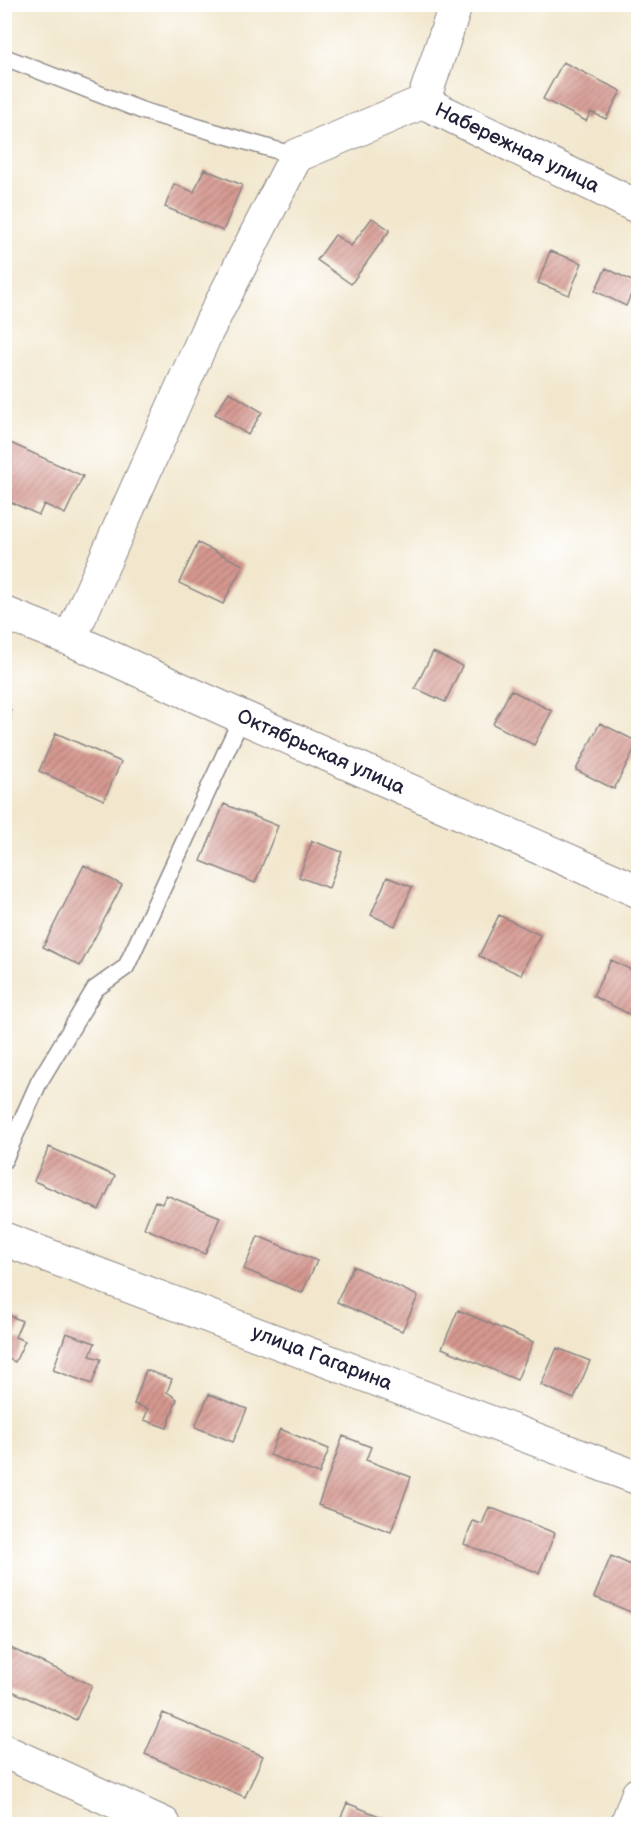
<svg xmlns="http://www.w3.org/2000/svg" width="643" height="1829" viewBox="0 0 643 1829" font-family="'Balsamiq Sans',sans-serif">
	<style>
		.building { fill: url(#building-hatch) }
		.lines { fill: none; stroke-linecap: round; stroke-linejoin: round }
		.lane-casing { stroke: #8a8484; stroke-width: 19 }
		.street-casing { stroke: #8a8484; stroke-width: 35 }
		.lane { stroke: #fff; stroke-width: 16 }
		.street { stroke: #fff; stroke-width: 33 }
		.labels { text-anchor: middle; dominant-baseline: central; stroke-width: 6; stroke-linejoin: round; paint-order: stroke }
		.street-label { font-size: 20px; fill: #22223b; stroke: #fff }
	</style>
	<defs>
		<pattern id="building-hatch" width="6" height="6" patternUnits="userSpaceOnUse" patternTransform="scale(1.5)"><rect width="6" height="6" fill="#d69990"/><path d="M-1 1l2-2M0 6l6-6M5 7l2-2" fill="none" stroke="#ad7c77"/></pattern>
	</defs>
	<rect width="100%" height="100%" fill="#fff"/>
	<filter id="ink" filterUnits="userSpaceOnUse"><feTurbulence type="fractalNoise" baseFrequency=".0167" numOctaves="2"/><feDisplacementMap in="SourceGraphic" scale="12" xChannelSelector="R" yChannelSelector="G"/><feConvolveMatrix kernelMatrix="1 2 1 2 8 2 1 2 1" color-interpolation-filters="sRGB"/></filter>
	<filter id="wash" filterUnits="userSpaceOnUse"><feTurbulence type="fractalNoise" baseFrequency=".008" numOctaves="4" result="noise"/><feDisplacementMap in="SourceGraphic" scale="24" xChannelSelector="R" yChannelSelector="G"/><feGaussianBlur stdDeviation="1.35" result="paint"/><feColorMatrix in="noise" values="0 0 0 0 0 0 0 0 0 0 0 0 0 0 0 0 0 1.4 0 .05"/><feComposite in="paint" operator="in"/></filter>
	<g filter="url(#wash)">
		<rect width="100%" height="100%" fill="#f2e7cd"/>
		<g id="blocks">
			<path class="building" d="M563 62 621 91 606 119 591 112 586 121 543 99Z
				M204 169 242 185 223 231 165 207 174 184 194 192Z
				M372 218 390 230 351 284 317 260 335 235 351 246Z
				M550 251 582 263 569 295 538 283Z
				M606 268 636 283 626 306 595 291Z
				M229 392 262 412 248 435 215 414Z
				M4 440 83 476 65 514 44 504 39 515 4 499Z
				M198 543 243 565 223 604 179 583Z
				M433 652 462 666 445 702 415 688Z
				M511 690 552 711 534 745 493 724Z
				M5 707 11 710 5 724Z
				M600 723 638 742 614 789 576 770Z
				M56 733 121 762 104 800 39 771Z
				M224 804 278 826 255 883 201 861Z
				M312 841 342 852 329 888 299 877Z
				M84 865 122 885 80 966 43 947Z
				M387 877 412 887 395 926 371 915Z
				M499 915 540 935 521 975 479 956Z
				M611 960 638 973V1004L633 1016 593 996Z
				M49 1147 115 1176 99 1210 34 1181Z
				M166 1195 220 1217 205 1254 144 1228 155 1201 162 1204Z
				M258 1236 317 1261 302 1293 244 1269Z
				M353 1266 418 1296 402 1331 337 1302Z
				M458 1310 533 1342 517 1380 442 1348Z
				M4 1313 22 1321 15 1337 25 1341 15 1362 4 1357Z
				M66 1333 95 1343 90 1356 101 1359 92 1384 53 1370Z
				M557 1348 590 1361 574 1399 541 1385Z
				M146 1370 172 1379 167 1392 177 1399 167 1428 144 1420 148 1409 134 1404Z
				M209 1394 247 1409 233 1442 195 1427Z
				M280 1429 329 1449 319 1474 270 1455Z
				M343 1436 371 1447 366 1460 411 1477 391 1532 318 1505Z
				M489 1507 555 1533 539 1573 464 1544 473 1521 482 1524Z
				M611 1556 638 1568V1615L594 1597Z
				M6 1646 92 1685 76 1720 5 1688V1649Z
				M163 1713 263 1756 245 1797 145 1754Z
				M347 1803 399 1824H338Z
				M4 1818 19 1824H4Z"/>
		</g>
	</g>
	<g filter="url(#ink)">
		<use href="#blocks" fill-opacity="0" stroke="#8a8484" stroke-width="1.5"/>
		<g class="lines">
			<g class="lane-casing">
				<path id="lane" d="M4 57 143 111 296 156
					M4 1160 39 1082 95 989 126 967 242 717"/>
			</g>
			<g class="street-casing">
				<path id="street" d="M456 4 423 102 638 207
					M4 613 70 639 242 717 638 891
					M70 639 206 333 296 156 423 102
					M4 1239 638 1478
					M4 1751 164 1824
					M627 1824 638 1794"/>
			</g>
			<use href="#lane" class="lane"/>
			<use href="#street" class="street"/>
		</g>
	</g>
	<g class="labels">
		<g class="street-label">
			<text transform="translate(517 148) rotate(26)">Набережная улица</text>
			<text transform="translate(321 752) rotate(24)">Октябрьская улица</text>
			<text transform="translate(322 1358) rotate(21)">улица Гагарина</text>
		</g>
	</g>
	<rect width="643" height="1829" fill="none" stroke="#fff" stroke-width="24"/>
</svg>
